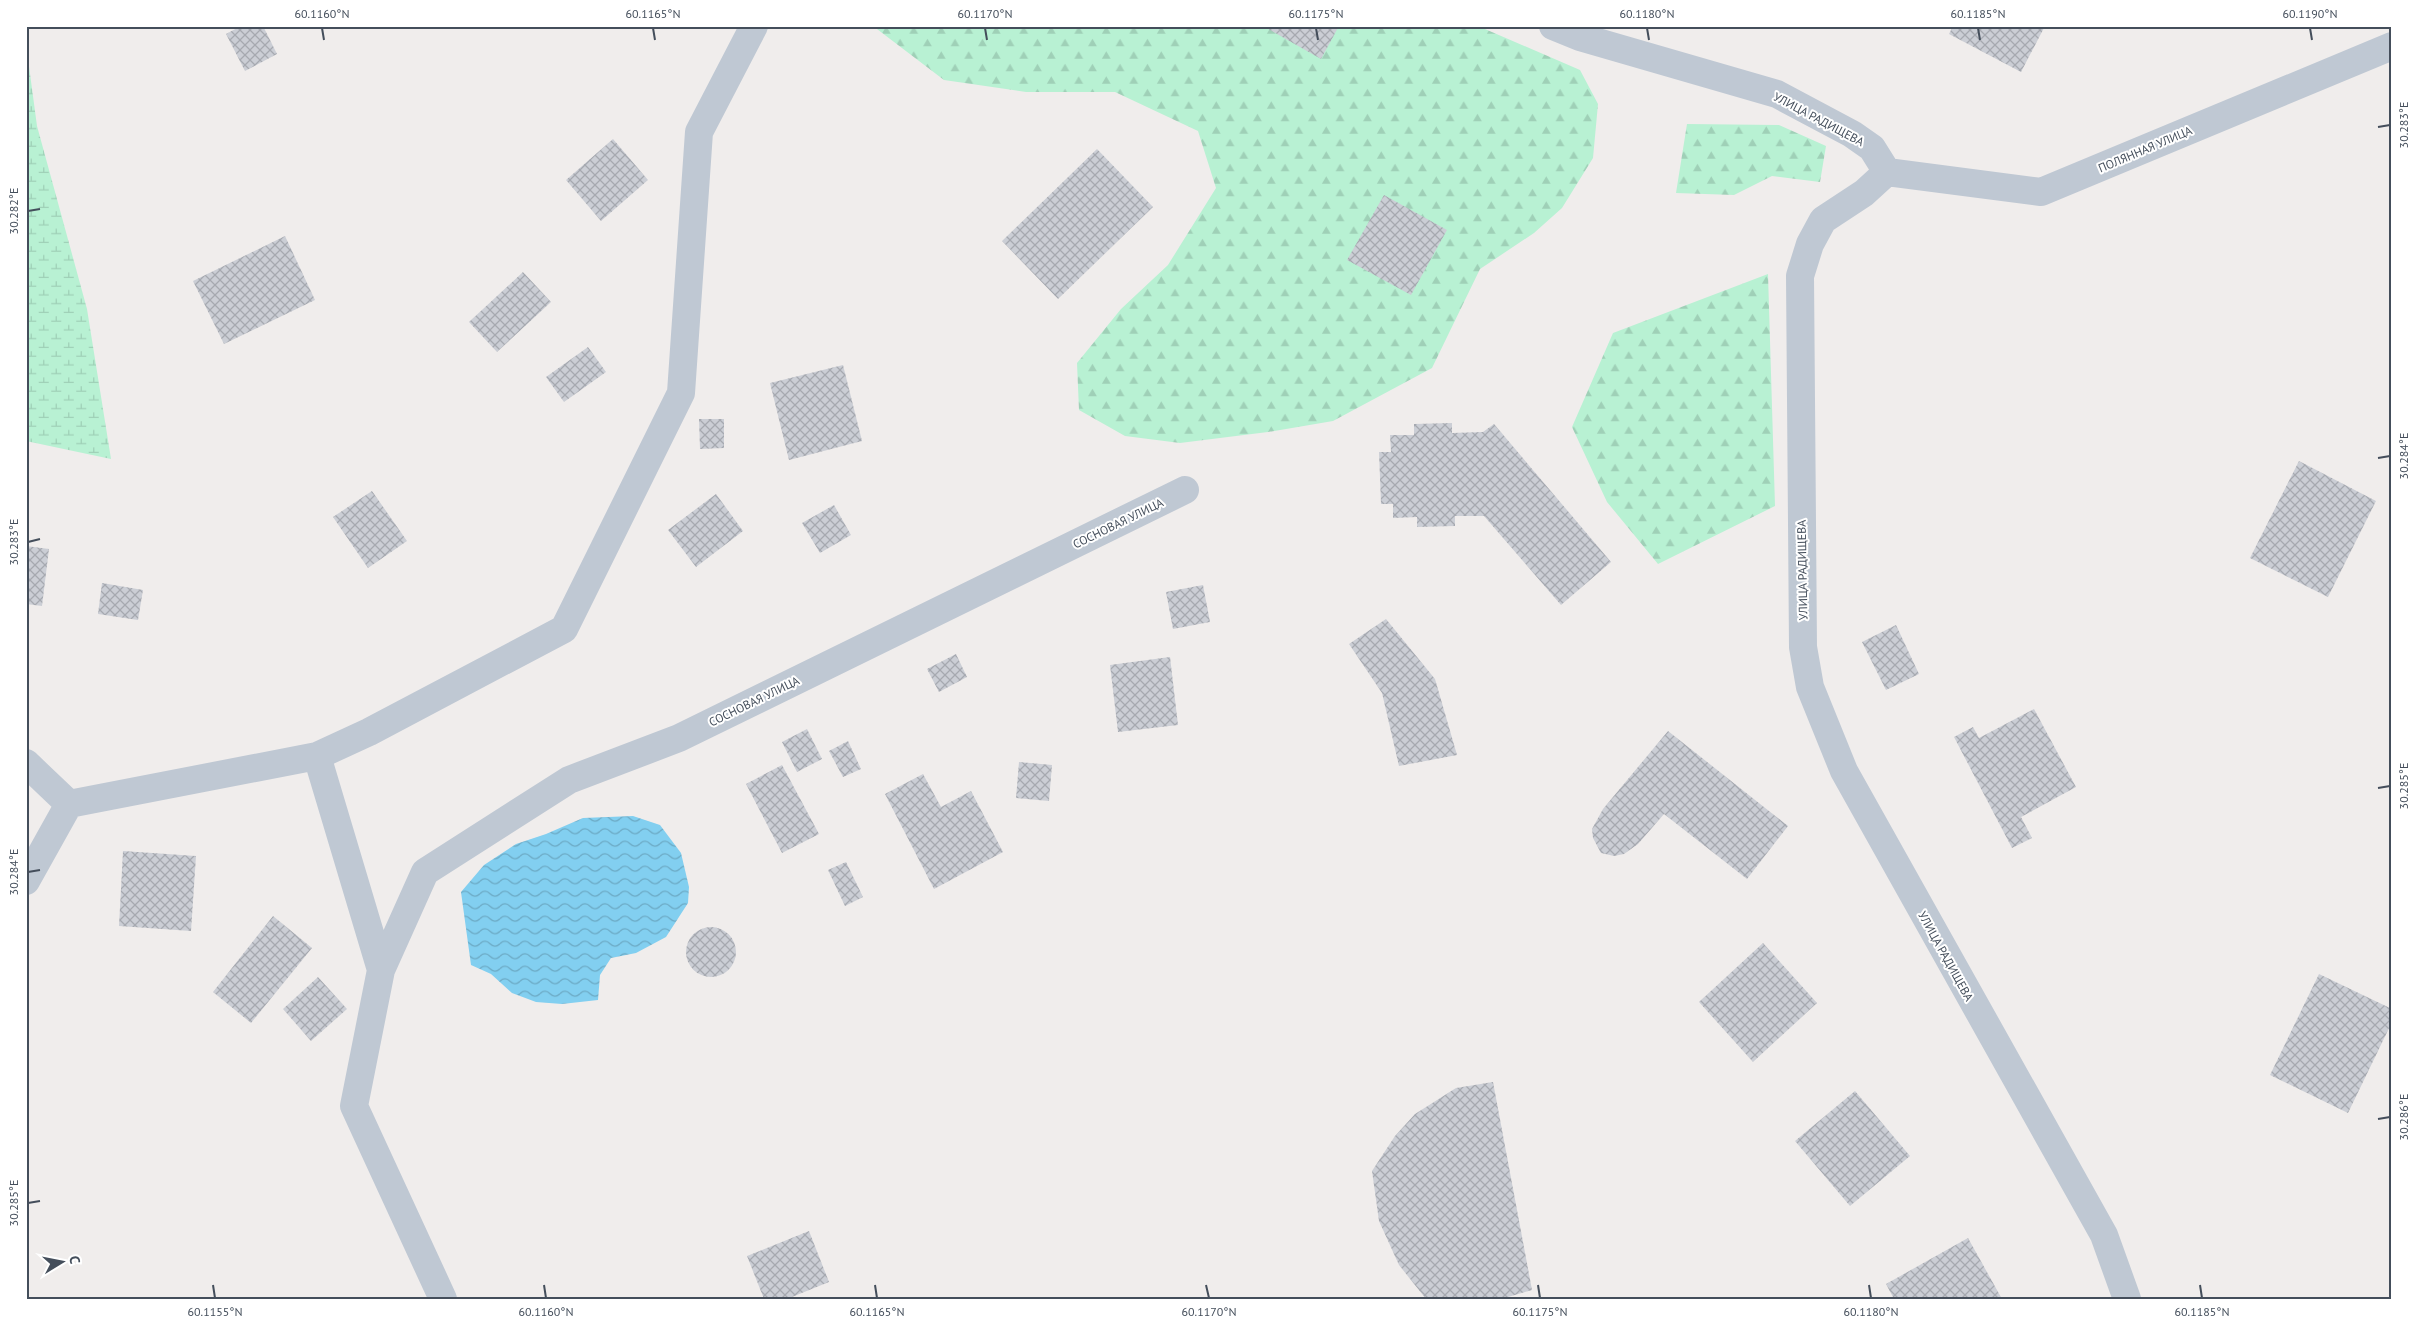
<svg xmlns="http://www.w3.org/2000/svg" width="2418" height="1325" viewBox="0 0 2418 1325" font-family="'PT Sans',sans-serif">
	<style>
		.forest { fill: url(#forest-firs) }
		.wetland { fill: url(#wetland-marsh) }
		.water { fill: url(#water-waves) }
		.building { fill: url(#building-cross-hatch) }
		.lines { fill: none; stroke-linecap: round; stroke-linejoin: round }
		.minor { stroke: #bfc8d3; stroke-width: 28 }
		.ticks { fill: none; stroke: #444e5b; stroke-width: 2 }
		.labels { text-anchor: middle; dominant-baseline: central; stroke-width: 4; stroke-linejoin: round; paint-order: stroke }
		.street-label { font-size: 12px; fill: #444e5b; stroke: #fff }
		.neatline { fill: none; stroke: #444e5b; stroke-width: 2 }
		.ticks-label { font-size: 12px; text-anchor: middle; fill: #444e5b }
	</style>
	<defs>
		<pattern id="forest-firs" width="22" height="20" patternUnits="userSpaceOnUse" patternTransform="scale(1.25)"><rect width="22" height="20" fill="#b8f1d3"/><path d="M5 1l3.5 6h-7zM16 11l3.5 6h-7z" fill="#9fd0b7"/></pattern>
		<pattern id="wetland-marsh" width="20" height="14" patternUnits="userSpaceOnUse" patternTransform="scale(1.25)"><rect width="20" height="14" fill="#b8f1d3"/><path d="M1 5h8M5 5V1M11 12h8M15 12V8" fill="none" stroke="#9fd0b7"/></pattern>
		<pattern id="water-waves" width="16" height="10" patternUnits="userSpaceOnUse" patternTransform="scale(1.25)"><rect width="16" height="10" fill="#82cff0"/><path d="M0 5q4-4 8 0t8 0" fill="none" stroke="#6caac5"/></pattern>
		<pattern id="building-cross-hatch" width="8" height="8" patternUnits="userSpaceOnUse" patternTransform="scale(1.25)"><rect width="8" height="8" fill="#cbced5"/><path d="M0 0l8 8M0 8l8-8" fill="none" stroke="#a6a9b0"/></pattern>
	</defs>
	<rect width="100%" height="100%" fill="#f0edec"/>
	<path class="forest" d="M873 26H1478L1580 70 1598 104 1593 158 1562 208 1534 233 1480 269 1432 368 1333 421 1268 432 1180 443 1125 436 1079 410 1077 363 1121 309 1168 265 1216 188 1198 131 1115 92H1026L944 80Z
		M1687 124 1779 125 1826 146 1820 182 1772 176 1734 195 1676 193Z
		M1768 274 1775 506 1658 564 1607 502 1572 427 1613 333Z"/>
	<path class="wetland" d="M26 44 37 126 87 309 111 459 26 441Z"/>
	<path class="water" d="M633 816 660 825 681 853 689 887 688 903 666 937 636 953 611 958 600 975 598 1000 562 1004 536 1002 512 993 491 974 471 965 461 892 484 865 516 844 546 834 583 818Z"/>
	<path class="building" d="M241 26H263L277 54 245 71 226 34Z
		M1263 26H1339L1321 59Z
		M1953 26H2045L2021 72 1949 34Z
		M613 139 648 180 601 221 566 180Z
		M1097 149 1153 207 1058 299 1002 241Z
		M1384 195 1447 230 1411 295 1347 260Z
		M285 236 315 300 224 344 193 281Z
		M523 272 551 302 497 352 469 322Z
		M588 347 606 372 564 402 546 377Z
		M843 365 862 441 789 460 770 383Z
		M699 419H724V448L700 449Z
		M1452 423V433L1483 432 1494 424 1611 562 1561 605 1484 516H1455V526L1417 527V517L1393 518V504H1381L1379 452H1391L1390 435H1414V424Z
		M2299 461 2376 501 2328 597 2250 558Z
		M372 491 407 541 368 568 333 517Z
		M716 494 743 531 696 567 668 530Z
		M834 505 851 535 820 553 802 523Z
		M26 546 49 549 42 606 26 604Z
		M102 583 143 590 138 620 98 614Z
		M1203 585 1210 622 1173 629 1166 592Z
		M1386 619 1435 679 1457 755 1399 766 1382 693 1349 644Z
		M1896 625 1919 674 1886 690 1862 642Z
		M956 654 967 677 939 692 927 669Z
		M1170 657 1178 725 1118 732 1110 665Z
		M2034 709 2076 787 2021 817 2032 838 2012 848 1954 737 1973 727 1979 738Z
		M807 729 822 759 797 772 782 742Z
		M1668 731 1788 826 1747 879 1664 814 1638 844 1624 854 1614 856 1601 853 1593 838 1592 829 1603 809Z
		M848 741 861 769 843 777 829 751Z
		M1019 762 1052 765 1049 801 1016 798Z
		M782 765 819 834 782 853 746 784Z
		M923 774 941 807 971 791 1003 852 934 889 885 794Z
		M123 851 196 856 191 931 119 926Z
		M846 862 863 897 845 906 828 870Z
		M273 916 312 948 251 1023 213 992Z
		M686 952a25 25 0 1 1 50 0a25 25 0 1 1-50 0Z
		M1763 943 1817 1003 1753 1062 1699 1002Z
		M2319 974 2392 1009V1022L2348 1113 2270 1075Z
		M318 977 347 1009 311 1041 283 1009Z
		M1493 1082 1532 1290 1501 1299H1426L1399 1265 1379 1221 1372 1171 1395 1136 1415 1114 1456 1088Z
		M1855 1091 1910 1156 1850 1206 1795 1141Z
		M809 1231 829 1282 787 1299H764L747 1256Z
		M1968 1238 2002 1299H1894L1886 1284Z"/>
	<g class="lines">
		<path class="minor" d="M1553 26 1580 37 1777 94 1852 134 1872 148 1887 172 1864 193 1823 220 1810 244 1800 276 1803 647 1810 687 1844 771 2104 1235 2127 1299
			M1887 172 2041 192 2392 46
			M317 756 381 970 354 1106 443 1299
			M26 763 69 804
			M69 804 317 756 369 732 564 629 681 393 699 132 754 26
			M26 881 69 804
			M381 970 425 872 569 780 679 738 1185 490"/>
	</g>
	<path class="ticks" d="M322 28 324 40M653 28 655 40M985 28 987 40M1316 28 1318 40M1647 28 1649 40M1978 28 1980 40M2310 28 2312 40M2378 127 2390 125M28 211 40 209M2378 458 2390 456M28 542 40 539M2378 788 2390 786M28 872 40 870M2378 1119 2390 1117M28 1203 40 1201M213 1285 215 1298M544 1285 546 1298M875 1285 877 1298M1206 1285 1209 1298M1538 1285 1540 1298M1869 1285 1871 1298M2200 1285 2202 1298"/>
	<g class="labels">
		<g class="street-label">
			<text transform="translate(1819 119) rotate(28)">УЛИЦА РАДИЩЕВА</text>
			<text transform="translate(2145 149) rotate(-23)">ПОЛЯННАЯ УЛИЦА</text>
			<text transform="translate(1118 523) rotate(-26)">СОСНОВАЯ УЛИЦА</text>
			<text transform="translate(1802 570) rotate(-91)">УЛИЦА РАДИЩЕВА</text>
			<text transform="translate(754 701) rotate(-26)">СОСНОВАЯ УЛИЦА</text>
			<text transform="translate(1946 956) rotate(61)">УЛИЦА РАДИЩЕВА</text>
		</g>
	</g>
	<rect width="2418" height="1325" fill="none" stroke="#ffffff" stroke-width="55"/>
	<g transform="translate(62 1262) rotate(80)" stroke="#ffffff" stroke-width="4" paint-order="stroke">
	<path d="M0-4L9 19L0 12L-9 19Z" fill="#444e5b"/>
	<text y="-8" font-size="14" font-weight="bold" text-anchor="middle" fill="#444e5b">С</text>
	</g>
	<rect x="28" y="28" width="2362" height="1270" class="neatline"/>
	<g class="ticks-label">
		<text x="322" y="18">60.1160°N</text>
		<text x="653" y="18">60.1165°N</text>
		<text x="985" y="18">60.1170°N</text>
		<text x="1316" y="18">60.1175°N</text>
		<text x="1647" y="18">60.1180°N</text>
		<text x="1978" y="18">60.1185°N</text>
		<text x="2310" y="18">60.1190°N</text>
		<text transform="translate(2404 125) rotate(-90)" y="4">30.283°E</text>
		<text transform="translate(14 211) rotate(-90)" y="4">30.282°E</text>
		<text transform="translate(2404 456) rotate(-90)" y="4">30.284°E</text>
		<text transform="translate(14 542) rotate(-90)" y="4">30.283°E</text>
		<text transform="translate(2404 786) rotate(-90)" y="4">30.285°E</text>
		<text transform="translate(14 872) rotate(-90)" y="4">30.284°E</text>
		<text transform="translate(2404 1117) rotate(-90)" y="4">30.286°E</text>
		<text transform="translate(14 1203) rotate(-90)" y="4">30.285°E</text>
		<text x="215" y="1316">60.1155°N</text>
		<text x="546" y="1316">60.1160°N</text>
		<text x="877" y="1316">60.1165°N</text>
		<text x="1209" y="1316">60.1170°N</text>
		<text x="1540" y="1316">60.1175°N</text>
		<text x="1871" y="1316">60.1180°N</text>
		<text x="2202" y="1316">60.1185°N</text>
	</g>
</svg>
